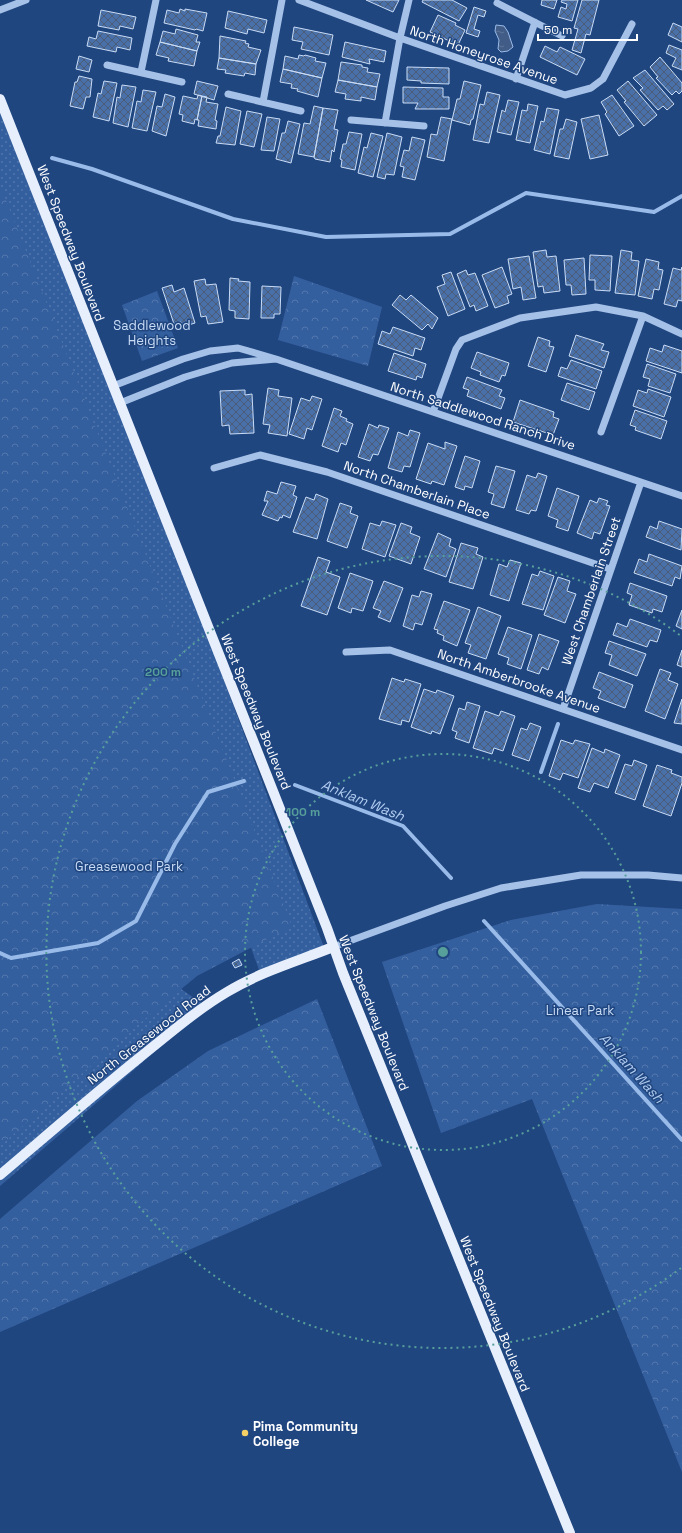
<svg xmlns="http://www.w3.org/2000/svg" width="682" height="1533" viewBox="0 0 682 1533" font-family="'Space Grotesk',sans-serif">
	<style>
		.grass { fill: url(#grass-dots) }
		.park { fill: url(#park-crowns) }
		.water { fill: url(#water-ripples); stroke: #99bbe9 }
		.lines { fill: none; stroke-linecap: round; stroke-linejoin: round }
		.stream { stroke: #99bbe9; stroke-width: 4 }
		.building { fill: url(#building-cross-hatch); stroke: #c9dcf6 }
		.minor { stroke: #a5c1e8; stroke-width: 7 }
		.major { stroke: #e7effd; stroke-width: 10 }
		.ring { fill: none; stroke: #579f9a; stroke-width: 2; stroke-dasharray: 2 4 }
		.poi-dot { fill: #f5d166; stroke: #204680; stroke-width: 1.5 }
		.labels { text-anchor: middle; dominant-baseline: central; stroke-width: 3; stroke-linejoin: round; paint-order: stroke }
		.street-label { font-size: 13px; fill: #fff; stroke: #204680 }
		.park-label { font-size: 13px; fill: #c9dcf6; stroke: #204680 }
		.poi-label { font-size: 13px; font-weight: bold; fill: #fff; stroke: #204680; text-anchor: start }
		.water-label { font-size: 14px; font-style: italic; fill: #b0cbef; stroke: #204680 }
		.centre { fill: #579f9a; stroke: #204680; stroke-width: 2 }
		.ring-label { font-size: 12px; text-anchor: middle; font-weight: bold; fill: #579f9a; stroke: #204680; stroke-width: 3; stroke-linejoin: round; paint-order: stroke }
	</style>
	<defs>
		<pattern id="grass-dots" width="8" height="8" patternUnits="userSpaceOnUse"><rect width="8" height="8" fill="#345f9e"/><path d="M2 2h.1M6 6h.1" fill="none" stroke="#5277ad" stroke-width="1.8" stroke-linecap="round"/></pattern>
		<pattern id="park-crowns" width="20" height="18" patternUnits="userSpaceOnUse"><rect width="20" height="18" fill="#345f9e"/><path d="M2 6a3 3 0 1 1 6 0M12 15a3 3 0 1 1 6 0" fill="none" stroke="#5277ad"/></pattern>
		<pattern id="water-ripples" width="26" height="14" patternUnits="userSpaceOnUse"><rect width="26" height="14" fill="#415d87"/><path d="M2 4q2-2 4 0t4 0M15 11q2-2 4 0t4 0" fill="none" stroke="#5e7599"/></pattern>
		<pattern id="building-cross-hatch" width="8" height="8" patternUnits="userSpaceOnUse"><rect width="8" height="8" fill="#4970a9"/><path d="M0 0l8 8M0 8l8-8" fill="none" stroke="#4b5c76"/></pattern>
	</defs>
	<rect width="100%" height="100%" fill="#204680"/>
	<path class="grass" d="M0 101 120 403 325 950 262 978 250 945 0 986Z
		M159 974 206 1006 102 1098 0 1186V1025Z"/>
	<path class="park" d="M0 185 292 926 197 976 128 1033 0 1146Z
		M294 276 382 307 368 366 278 340Z
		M157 291 178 348 142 361 122 305Z
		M597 904 682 909V1472L532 1099 441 1133 382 962 511 920Z
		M317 999 382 1166 0 1332V1219L137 1101 208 1051Z"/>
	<path class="water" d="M496 25 504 26 508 32 513 47 508 51 501 52 498 49 499 40 495 31Z"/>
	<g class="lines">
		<path class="stream" d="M52 158 92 169 233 219 326 237 450 234 526 193 654 212 682 196
			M541 772 558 724
			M295 785 403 826 451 878
			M484 921 682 1140
			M0 953 11 958 98 943 136 921 175 844 208 792 244 781"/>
	</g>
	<path class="building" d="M366 0H399L393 12Z
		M423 0H452L467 8 459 21 422 2Z
		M542 0H557L554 9 541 5Z
		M562 0H578L572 21 558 17 561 7 566 9 567 4 561 2Z
		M582 0H599L590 35 586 34 581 53 572 50 578 29 574 28Z
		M474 7 486 11 484 17 478 15 474 29 480 31 478 37 466 33Z
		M180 9 185 11V9L207 13 203 31 196 29 195 30 164 23 167 10 179 13Z
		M101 10 136 17 133 29 120 26 119 30 98 26Z
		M228 11 267 20 264 33 248 29 247 34 225 28Z
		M438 15 456 23 455 25 465 30 458 45 430 32Z
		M673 23 682 27V42L668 35Z
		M294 27 333 35 329 55 301 49 303 42 292 40Z
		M176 29 198 35 196 42H200L197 51 160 42 163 31 175 34Z
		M98 31 132 38 130 50 117 47 116 52 87 46 89 37 96 39Z
		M220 36 246 41 245 43 249 44 248 47 261 50 256 64 219 58Z
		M160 42 197 51 194 66 168 61 169 58 156 55Z
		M345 42 386 51 384 62 369 59 370 64 342 57Z
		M669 45 682 50V70L672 66 676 58 666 53Z
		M545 46 557 52 560 47 585 59 577 75 540 57Z
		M299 55 304 56 305 55 316 58 315 61 326 63 322 78 283 69 285 56 298 59Z
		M79 56 92 60 89 72 76 69Z
		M660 57 682 83V91L679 94 676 91 672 95 656 78 658 77 650 67Z
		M219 58 256 64 255 75 245 73 244 76 225 73 226 70 217 69Z
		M341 62 362 65V67L368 68 367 72 380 74 377 87 338 80Z
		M407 67 449 68V84L421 83V81L407 80Z
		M283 69 322 78 318 97 297 91 298 89 291 88 292 84 280 82Z
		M645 70 674 104 667 110 663 106 658 110 640 90 643 88 633 78Z
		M79 76 92 79 90 97H86L83 109 70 106 75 82H77Z
		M338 80 377 87 375 100 361 97V101L345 99 346 94 335 92Z
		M104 81 117 83 109 121 93 117 98 93 101 94Z
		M197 81 218 86 214 100 194 94Z
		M464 81 481 85 473 119 471 120 470 125 452 120 457 99H460Z
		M628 81 657 115 644 126 624 102 626 101 617 90Z
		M122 85 136 87 128 127 113 123 117 97 120 98Z
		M403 87 443 88V97H449V109H415L418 103H403Z
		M143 90 156 92 147 131 132 128 137 101 141 102Z
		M487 92 500 95 489 143 473 140 480 104 484 105Z
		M165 94 175 97 166 136 152 131 157 106 162 107Z
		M198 95 202 96 197 120 195 119 194 124 182 121 183 115 179 114 183 96 197 99Z
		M612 95 634 126 619 136 605 114 607 112 601 102Z
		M202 96 207 97 206 102 218 104 215 120 217 121 216 129 198 126 199 120H197Z
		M508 100 519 102 511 135 497 132 502 110 505 112Z
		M528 104 538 106 530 143 516 140 522 110 527 111Z
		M314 106 323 108 314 157 298 154 304 123 310 124Z
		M226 107 241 111 235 145 216 143 218 136H220Z
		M323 108 338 110 334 129 338 130 334 152 332 150 330 162 315 159 314 157Z
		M547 108 559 110 550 154 534 150 541 121 544 122Z
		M247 111 262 114 254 147 240 144Z
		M599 115 608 155 590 159 581 119Z
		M267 117 280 119 274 151 261 150Z
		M441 117 452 119 444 161 427 157 431 134 437 135Z
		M566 119 577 122 569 159 554 156 560 129H563Z
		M288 121 300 124 291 163 276 159 282 133H285Z
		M349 132 362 134 355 170 341 167 342 160 340 159 343 144H346Z
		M371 133 383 136 373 177 358 173 364 147 367 148Z
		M387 133 402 137 394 175 386 174 385 179 377 177Z
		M412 137 425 140 415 180 402 177 404 167 400 166 404 150 409 151Z
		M546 250 547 257 556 256 560 291 544 293 543 286 538 287 533 252Z
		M621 250 632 252 631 260 639 261 635 295 615 293Z
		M590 255 612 256 610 291 595 290V280H589Z
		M529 256 536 298 523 300 521 287 513 289 508 259Z
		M584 258 586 294 572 295 571 285H566L564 260Z
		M646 259 659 262 658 269 663 270 659 290 654 289 652 299 638 296Z
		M502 267 512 294 507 296 509 303 495 308 482 275Z
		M682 267V301L678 300 676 307 664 304 673 268 681 270Z
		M466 270 468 275 475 273 488 306 476 311 474 305 470 307 457 274Z
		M451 272 465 309 448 316 437 287 445 284 442 275Z
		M230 278 239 279 238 281 250 282 249 319 235 318V311L229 310Z
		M205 279 206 285 216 284 223 322 208 324 206 316 201 317 194 281Z
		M172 285 174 292 184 288 195 323 182 327 181 322 174 324 162 288Z
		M262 286 281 287 280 314H274V318H261Z
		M400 295 406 300 411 295 438 318 432 329 428 324 422 330 392 305Z
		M393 327 425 338 421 350 415 348 413 356 378 344 382 331 390 334Z
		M576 335 604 344 601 350 609 352 604 368 569 356Z
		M538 337 550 341 549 346 554 347 546 372 528 366Z
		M664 345 682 351V373L646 361 650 348 662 352Z
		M477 352 509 363 505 376 502 375 499 382 480 375 481 372 471 368Z
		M394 353 426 364 422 378 417 376 416 380 388 371Z
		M571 360 602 371 596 389 558 376 561 367 567 369Z
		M647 364 676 374 670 393 648 386 650 379 643 377Z
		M467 377 502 390 499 396 505 398 501 409 467 396 469 390 463 388Z
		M567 383 595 392 589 410 561 400Z
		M268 388 279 390 278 396 292 398 287 436 268 433 270 425 263 424Z
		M648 389 671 397 664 417 633 406 638 390 647 393Z
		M245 390V395L252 394 254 433 230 434 229 425 222 426 220 391Z
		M312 396 322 399 312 430 307 428 304 439 289 434 301 398 310 401Z
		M520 400 554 412 553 417 559 419 553 435 513 422Z
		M334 408 342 411 340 416 347 419 346 421 353 424 346 445 341 443 338 452 322 446Z
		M635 410 667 421 661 439 635 430 636 427 630 425Z
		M369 424 378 428 379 425 389 428 378 455 373 454 370 461 358 457Z
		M410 430 420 433 410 467 404 466 402 472 388 468 398 432 408 436Z
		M445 442 457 446 444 485 432 481 431 484 416 479 428 443 445 449Z
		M465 456 480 461 472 488 465 486 464 490 455 487Z
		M496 466 515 471 504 508 491 504 494 494 488 492Z
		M538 473 547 476 536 511 531 510 529 514 516 510 527 475 536 478Z
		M281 482 296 486 293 495 297 497 290 518 283 515 282 518 280 517 278 521 262 515 268 501H264L267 491 277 494Z
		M557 488 579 496 568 531 556 527 558 520 548 516Z
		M316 494 328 499 317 539 293 532 306 497 314 500Z
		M599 498 608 501 606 505 610 506 600 534 594 532 592 539 577 533 590 500 597 503Z
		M340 503 352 507 350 513 358 516 347 548 327 541Z
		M382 521 396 525 385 557 362 549 370 523 380 526Z
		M659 521 682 529 681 550 646 537 650 526 657 529Z
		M401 523 412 527 410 533 420 537 411 564 389 556Z
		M438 533 451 539 449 546 456 549 446 577 424 569Z
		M461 543 478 548 476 554 483 557 473 589 449 582Z
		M649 554 682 566 680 579 675 577 672 586 634 573 639 559 647 562Z
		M318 557 330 561 326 572 340 577 327 615 301 606Z
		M510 560 521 563 509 601 490 595 499 564 507 567Z
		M540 571 554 576 543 610 522 604 532 574 538 576Z
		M350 573 373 581 363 611 352 608 351 613 338 608Z
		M558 577 570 581 567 591 576 594 565 623 544 615Z
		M384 581 403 588 390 622 378 617 381 611 373 608Z
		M630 583 667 596 662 612 653 609 652 613 629 605 632 595 627 593Z
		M421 591 432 594 422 625 415 623 413 630 403 626 412 595 419 597Z
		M444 601 470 610 457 646 443 640 444 636 437 633 438 630 434 629Z
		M478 607 501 616 486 659 468 653 471 645 465 643Z
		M682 610V629L676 626Z
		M630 619 661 630 657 642 650 640 647 647 613 635 617 623 627 627Z
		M508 627 532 635 521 669 507 664 509 658 498 654Z
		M539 634 559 641 548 670 542 667 539 674 527 670Z
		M609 641 646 654 637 676 609 665 612 655 605 653Z
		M682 650V667L677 665Z
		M660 669 671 673 668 680 678 684 665 719 645 711Z
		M599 672 633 685 625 708 598 698 601 691 593 688Z
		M392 678 404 682 405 679 421 684 409 722 402 720 401 725 379 719Z
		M424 689 436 693 437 690 454 696 440 734 432 731 431 734 411 727Z
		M682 699V724L674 723Z
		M467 702 480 706 469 743 455 738 457 732 452 730 459 708 465 710Z
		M485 711 499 716 501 711 515 716 503 751 494 748 492 754 473 748Z
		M530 723 541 727 529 761 512 755 521 728 527 730Z
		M561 740 573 744 575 740 590 744 578 778 563 773 560 780 549 776Z
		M592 748 604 753 605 749 620 755 608 788 594 783 590 792 578 788Z
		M634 760 647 765 635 800 615 793 625 764 632 766Z
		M657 765 672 770 671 773 682 777V783L671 816 643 806Z
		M239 959 242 965 235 968 232 963Z"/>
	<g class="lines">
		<path class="minor" d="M299 0 400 38 565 95 591 88 603 79 632 24
			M497 3 562 36
			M0 10 26 0
			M107 65 182 82
			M141 72 156 0
			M516 79 535 22
			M228 94 301 111
			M263 102 282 0
			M351 120 424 126
			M385 123 400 38 409 0
			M276 359 682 496
			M113 386 183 359 210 351 238 348 276 359 232 363 185 377 120 403
			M433 412 456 349 462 340 520 318 596 307 643 316 682 334
			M601 432 643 316
			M214 468 260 455 327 472 610 569
			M346 652 390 650 682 750
			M563 709 641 482
			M333 947 445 906 501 888 581 875H648L682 878"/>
		<path class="major" d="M0 99 327 928 343 973 570 1533
			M0 1175C46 1136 92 1096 139 1058 168 1035 195 1011 227 992 260 972 298 961 333 947"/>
	</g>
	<g class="ring">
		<circle cx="443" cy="952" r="198"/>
		<path d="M681 1268A396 396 0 1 1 681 636"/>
	</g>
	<circle class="poi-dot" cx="245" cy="1433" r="4"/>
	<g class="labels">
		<g class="street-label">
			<text transform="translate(484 55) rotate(19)">North Honeyrose Avenue</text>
			<text transform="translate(71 243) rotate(69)">West Speedway Boulevard</text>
			<text transform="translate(483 416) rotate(18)">North Saddlewood Ranch Drive</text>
			<text transform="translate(417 490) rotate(19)">North Chamberlain Place</text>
			<text transform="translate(591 591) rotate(-71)">West Chamberlain Street</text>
			<text transform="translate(519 681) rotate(19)">North Amberbrooke Avenue</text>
			<text transform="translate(256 712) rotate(68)">West Speedway Boulevard</text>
			<text transform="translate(374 1013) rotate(68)">West Speedway Boulevard</text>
			<text transform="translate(149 1035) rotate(-38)">North Greasewood Road</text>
			<text transform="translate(495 1314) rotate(68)">West Speedway Boulevard</text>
		</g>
		<g class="park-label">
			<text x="152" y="325">Saddlewood<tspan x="152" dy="15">Heights</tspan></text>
			<text x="129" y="866">Greasewood Park</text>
			<text x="580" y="1010">Linear Park</text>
		</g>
		<g class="poi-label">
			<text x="253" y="1426">Pima Community<tspan x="253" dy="15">College</tspan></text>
		</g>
		<g class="water-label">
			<text transform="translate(363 800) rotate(22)">Anklam Wash</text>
			<text transform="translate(632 1068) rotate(48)">Anklam Wash</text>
		</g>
	</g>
	<circle cx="443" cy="952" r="6" class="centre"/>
	<g class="ring-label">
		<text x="163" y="676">200 m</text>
		<text x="303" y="816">100 m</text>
	</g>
	<path d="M538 34v6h99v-6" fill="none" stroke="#ffffff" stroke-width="2"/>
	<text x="544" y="34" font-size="12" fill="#ffffff" stroke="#204680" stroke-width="3" paint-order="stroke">50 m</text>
</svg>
